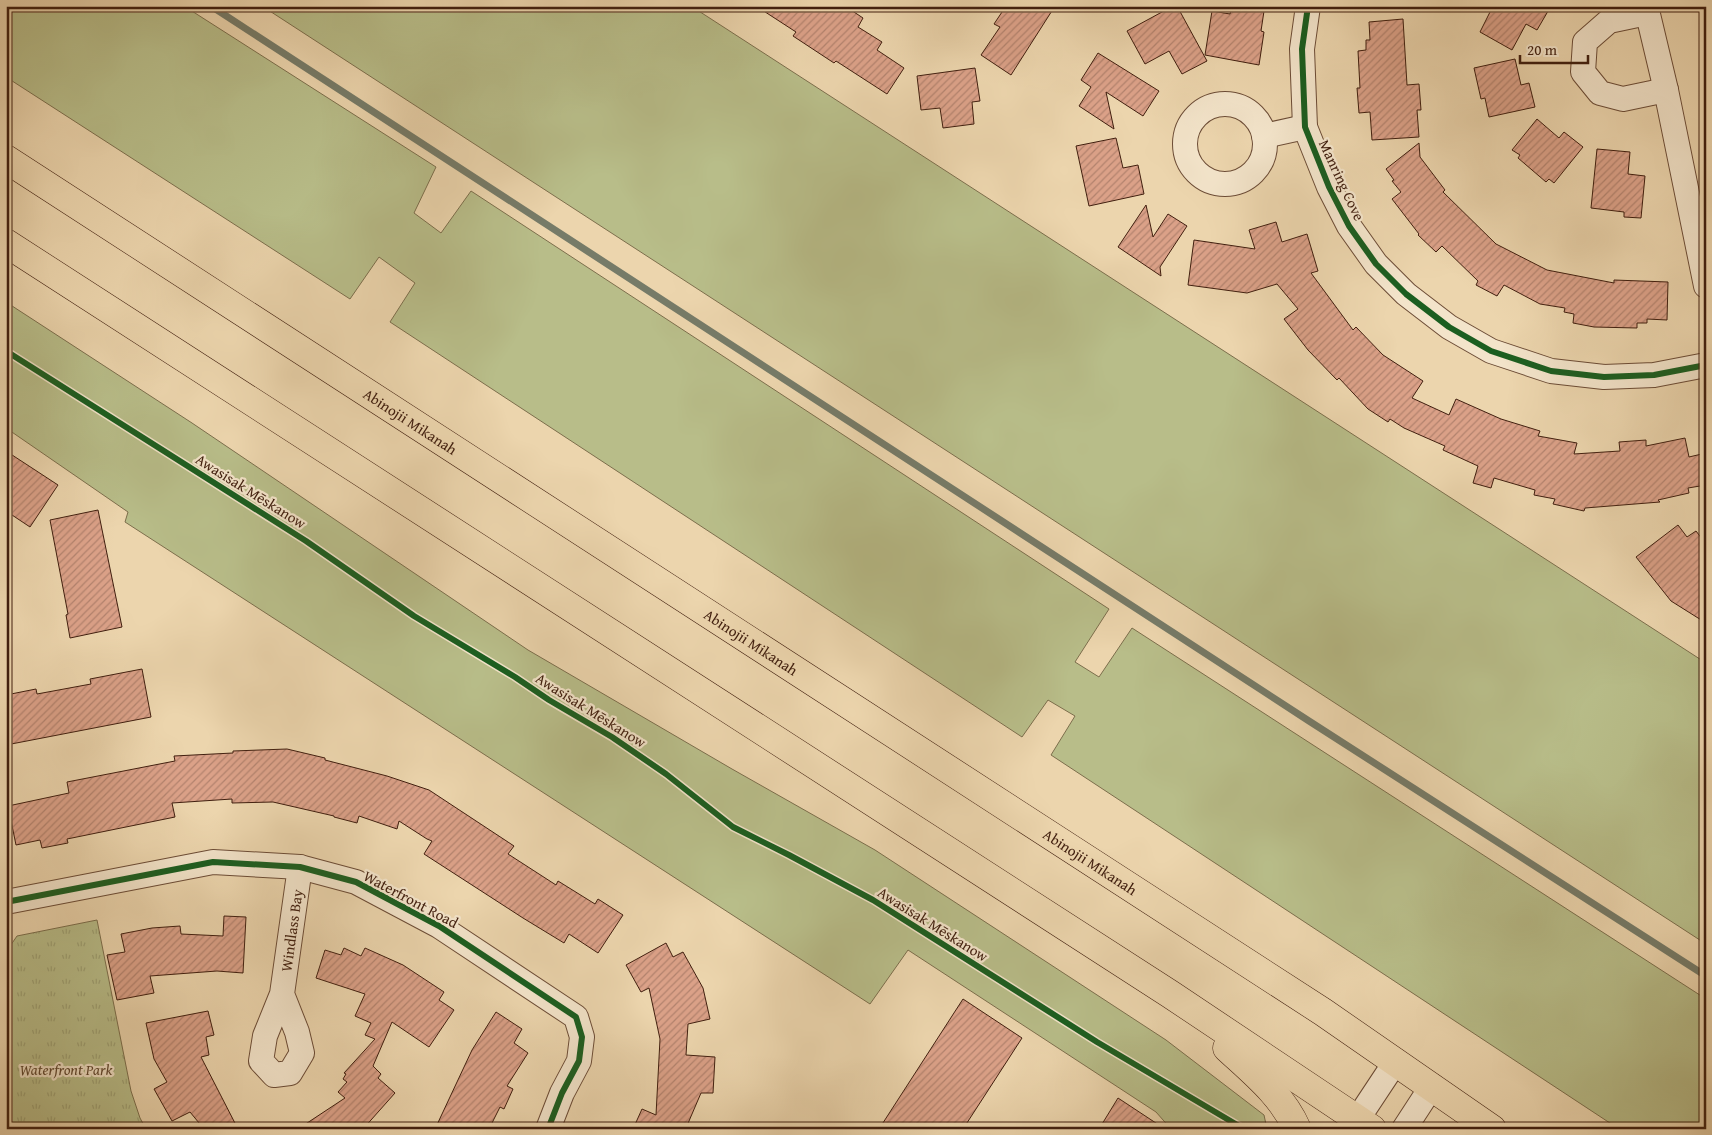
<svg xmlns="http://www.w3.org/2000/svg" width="1712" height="1135" viewBox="0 0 1712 1135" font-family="'Gentium Book Plus',serif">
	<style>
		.grass { fill: #b8bd89; stroke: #7c6e4c }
		.park { fill: url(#park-tufts); stroke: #7c6e4c }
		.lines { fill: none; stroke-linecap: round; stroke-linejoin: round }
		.stream { stroke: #767b68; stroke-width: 7 }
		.building { fill: url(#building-hatch); stroke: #411f0f }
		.minor-casing { stroke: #6c4c36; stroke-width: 26 }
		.major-casing { stroke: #411f0f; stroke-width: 29 }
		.minor { stroke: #f3e4ca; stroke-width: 24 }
		.major { stroke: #ecd5ad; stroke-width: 28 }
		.cycleway-casing { stroke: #f3e4ca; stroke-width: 9 }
		.cycleway { stroke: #1b5e20; stroke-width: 6 }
		.labels { text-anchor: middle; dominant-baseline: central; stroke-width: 4.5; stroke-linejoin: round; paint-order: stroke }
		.street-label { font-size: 15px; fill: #411f0f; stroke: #f3e4ca }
		.park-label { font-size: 15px; font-style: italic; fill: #5f462e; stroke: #f3e4ca }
	</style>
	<defs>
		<pattern id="park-tufts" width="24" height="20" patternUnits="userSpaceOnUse" patternTransform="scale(1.25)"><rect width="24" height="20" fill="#b8bd89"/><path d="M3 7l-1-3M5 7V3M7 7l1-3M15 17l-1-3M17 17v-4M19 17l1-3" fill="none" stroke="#9fa275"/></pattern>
		<pattern id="building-hatch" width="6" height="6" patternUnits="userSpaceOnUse" patternTransform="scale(1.25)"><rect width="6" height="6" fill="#dba188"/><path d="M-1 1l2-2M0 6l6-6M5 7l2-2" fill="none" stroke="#b3836e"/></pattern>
	</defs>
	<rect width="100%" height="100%" fill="#ecd5ad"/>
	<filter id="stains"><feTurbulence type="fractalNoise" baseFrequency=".004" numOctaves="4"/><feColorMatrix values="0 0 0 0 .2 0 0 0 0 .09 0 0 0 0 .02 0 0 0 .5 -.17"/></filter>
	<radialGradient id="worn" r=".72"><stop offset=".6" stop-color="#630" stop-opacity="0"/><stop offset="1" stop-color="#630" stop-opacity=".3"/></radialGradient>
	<path class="grass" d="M6 6H184L436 167 414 213 441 233 471 191 1109 609 1075 662 1099 677 1132 628 1706 999V1129H1619L1051 755 1075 716 1048 700 1022 737 390 322 415 283 379 257 350 299 6 77Z
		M262 6H691L1706 663V944Z
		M6 302 192 423 528 650 732 769 875 850 1166 1040 1264 1115 1267 1129H1171L1156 1112 908 950 870 1004 125 522 128 512 6 428Z"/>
	<path class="park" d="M97 920 131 1091 140 1118 146 1129H6V952L17 936Z"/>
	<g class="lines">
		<path class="stream" d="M211 6 1309 721 1706 976"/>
	</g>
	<path class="building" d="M756 6H845L863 18 858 27 882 42 877 50 904 68 887 94 836 61 834 63 793 36 796 32Z
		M1006 6H1055L1011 75 981 55 1000 27 994 24Z
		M1173 6H1177L1207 61 1182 74 1169 51 1145 64 1127 31Z
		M1232 6 1264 11 1261 31 1264 32 1259 65 1205 55 1212 11 1230 14Z
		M1493 6H1551L1537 30 1526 24 1512 50 1480 32Z
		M1403 19 1407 85 1419 84 1421 110H1417L1419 137 1372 140 1370 112 1359 113 1357 88H1360L1358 51 1366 50V40H1370L1369 22Z
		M1098 53 1159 91 1143 116 1106 92 1114 129 1079 106 1091 87 1081 80Z
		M1515 59 1521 85 1529 83 1535 107 1489 117 1485 98 1481 99 1474 68Z
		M975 68 980 101 972 102 974 124 943 128 940 108 921 110 917 76Z
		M1537 119 1559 138 1564 132 1583 147 1554 183 1549 179 1546 182 1518 158 1520 155 1512 150Z
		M1116 138 1123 168 1138 165 1144 194 1089 206 1076 146Z
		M1419 143 1420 157 1445 190 1443 192 1496 244 1547 270 1614 283V280L1668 282 1667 320 1647 319V323H1637V328L1594 327 1573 323 1574 314 1564 312 1565 308 1540 304 1504 285 1497 296 1476 285 1478 281 1442 246 1436 252 1418 235 1419 234 1392 199 1401 192 1392 181 1394 180 1386 169Z
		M1597 149 1630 152 1628 174 1645 176 1641 218 1624 217V212L1591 208Z
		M1146 205 1153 237 1168 214 1187 226 1160 267 1161 276 1118 247Z
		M1276 222 1282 242 1307 234 1318 271 1311 273 1353 330 1356 327 1383 355 1423 381 1412 398 1449 415 1456 399 1501 419 1540 431 1538 436 1577 443 1574 454 1620 451 1619 442 1646 440V446L1685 438 1689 457 1706 453V485L1688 488 1689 493 1658 500 1660 502 1585 508 1584 511 1553 504 1555 499 1534 495 1535 490 1494 478 1491 488 1473 483 1478 466 1443 450 1445 446 1404 428 1390 419 1388 422 1368 409 1339 378 1337 380 1308 350 1284 319 1298 309 1277 284 1247 293 1188 285 1194 240 1255 249 1249 230Z
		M6 451 58 485 30 527 6 511Z
		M98 510 122 627 70 638 66 615 68 614 50 520Z
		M1678 525 1687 537 1696 531 1706 544V623L1671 601 1636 557Z
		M142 669 151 717 6 745V695L36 689 37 694 91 684 90 679Z
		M287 749 325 758V760L387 776 429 790 514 846 508 854 556 885 558 881 595 904 598 899 623 915 598 953 569 934 564 943 523 918 424 854 432 841 427 839 399 821 397 829 359 816 357 823 334 817V816L273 802 232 803V799L172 803 175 817 67 839 68 843 42 848 40 840 16 845 8 806 69 793 67 782 175 761 174 756 233 753V751Z
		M224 916 246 917 243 973 217 971 150 976 154 993 117 1000 107 955 125 952 121 934 152 928 180 926 181 934 223 936Z
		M666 943 673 957 683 952 703 988 710 1019 688 1024 686 1055 715 1057 713 1093H701L686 1128 687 1129H633L642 1109 656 1115 660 1039 649 988 641 992 626 965Z
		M344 948 361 956 365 948 403 965 444 992 439 1000 454 1010 429 1047 392 1022 373 1066 381 1074 378 1078 395 1093 363 1129H298L345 1098 338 1092 347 1082 343 1079 346 1074 344 1073 375 1039 365 1035 371 1023 355 1016 365 994 316 978 325 950 341 955Z
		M963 999 1022 1038 963 1129H879Z
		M208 1011 214 1035 206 1037 209 1055 201 1057 238 1129H204L190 1112 172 1121 154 1089 167 1082 154 1059 146 1023Z
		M496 1012 522 1029 514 1043 528 1053 507 1086 513 1089 504 1109 500 1107 489 1129H435L472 1050Z
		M1118 1098 1165 1129H1099Z"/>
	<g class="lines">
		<g class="minor-casing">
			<g id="minor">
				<path d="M1308 6 1302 49 1305 127 1329 187 1349 226 1376 264 1406 294 1449 327 1491 351 1551 371 1604 377 1654 375 1706 365"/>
				<path d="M1646 6 1666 90 1706 286"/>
				<path d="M1647 13 1609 21 1585 42 1583 72 1600 93 1623 99 1666 90"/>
				<circle cx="1225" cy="144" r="40"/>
				<path d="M1264 136 1305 127"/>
				<path d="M6 902 213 862 300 867 356 882 439 926 576 1017 582 1037 579 1061 562 1093 548 1129"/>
				<path id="s1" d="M282 994 297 1032 302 1053 290 1073 274 1075 261 1061 265 1036 282 994 300 867"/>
				<path d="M1351 1129 1396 1061"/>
				<path d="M1404 1129 1432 1086"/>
			</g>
		</g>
		<g class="major-casing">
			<g id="major">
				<path id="s2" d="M6 159 1323 1012 1492 1129"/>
				<path d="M6 243 1170 994 1372 1129"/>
				<path d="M1227 1048C1254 1073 1282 1095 1297 1129"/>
			</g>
		</g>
		<use href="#minor" class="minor"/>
		<use href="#major" class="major"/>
		<g class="cycleway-casing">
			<path id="cycleway" d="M1308 6 1302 49 1305 127 1329 187 1349 226 1376 264 1406 294 1449 327 1491 351 1551 371 1604 377 1654 375 1706 365
				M6 351 306 541 414 616 515 677 549 700 612 737 666 774 733 827 789 855 873 900 1097 1042 1244 1129
				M6 902 213 862 300 867 356 882 439 926 576 1017 582 1037 579 1061 562 1093 548 1129"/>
		</g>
		<use href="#cycleway" class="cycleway"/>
	</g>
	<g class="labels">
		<g class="street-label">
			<text transform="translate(1342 180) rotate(65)">Manring Cove</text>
			<text stroke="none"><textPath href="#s2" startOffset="482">Abinojii Mikanah</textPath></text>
			<text transform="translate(251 491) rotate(32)">Awasisak Mēskanow</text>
			<text stroke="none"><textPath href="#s2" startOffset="888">Abinojii Mikanah</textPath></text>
			<text transform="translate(591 710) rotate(32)">Awasisak Mēskanow</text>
			<text stroke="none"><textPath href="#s2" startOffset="1292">Abinojii Mikanah</textPath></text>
			<text transform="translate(411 899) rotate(28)">Waterfront Road</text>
			<text transform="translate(933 924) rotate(32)">Awasisak Mēskanow</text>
			<text stroke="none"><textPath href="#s1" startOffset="256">Windlass Bay</textPath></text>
		</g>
		<g class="park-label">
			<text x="66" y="1069">Waterfront Park</text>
		</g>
	</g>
	<rect width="1712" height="1135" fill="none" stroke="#ecd5ad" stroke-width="25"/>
	<rect x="8" y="8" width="1697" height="1120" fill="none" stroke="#411f0f" stroke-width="2.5"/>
	<rect x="12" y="12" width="1687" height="1110" fill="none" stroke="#411f0f"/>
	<path d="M1520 55v8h68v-8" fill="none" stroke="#411f0f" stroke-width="2.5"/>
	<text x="1527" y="55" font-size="15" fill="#411f0f" stroke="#f3e4ca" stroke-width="4" paint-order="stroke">20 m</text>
	<rect width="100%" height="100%" filter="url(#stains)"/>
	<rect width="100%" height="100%" fill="url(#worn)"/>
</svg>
